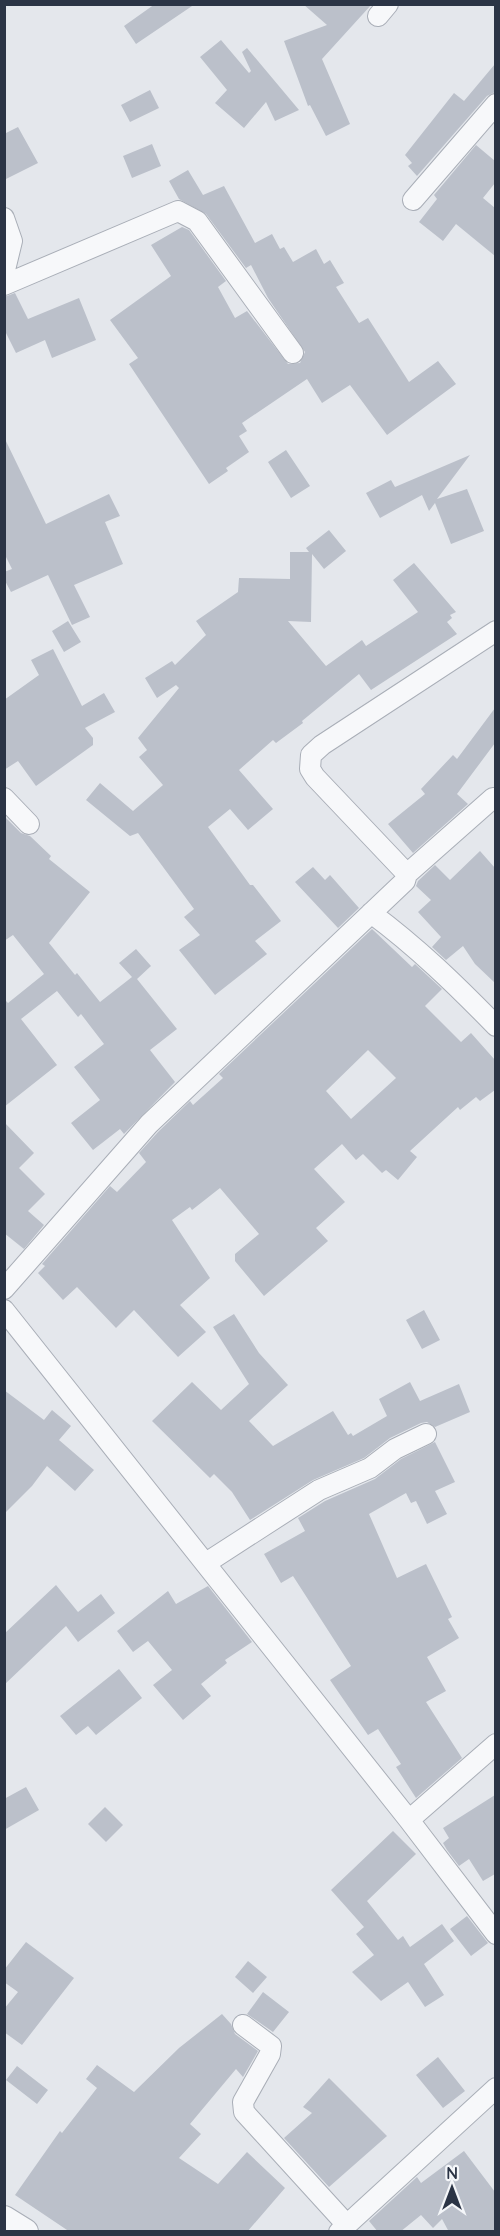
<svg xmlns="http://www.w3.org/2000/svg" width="500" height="2236" viewBox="0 0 500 2236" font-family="Quicksand,sans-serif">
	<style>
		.building { fill: #bbc0ca; fill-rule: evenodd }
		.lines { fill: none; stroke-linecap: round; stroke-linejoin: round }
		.minor-casing { stroke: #a9aeb7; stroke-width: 22 }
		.tertiary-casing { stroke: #a9aeb7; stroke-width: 28 }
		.minor { stroke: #f7f8fa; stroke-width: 20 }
		.tertiary { stroke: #f7f8fa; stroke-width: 26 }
	</style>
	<rect width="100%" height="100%" fill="#e4e7ec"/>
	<path class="building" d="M155 4H195L136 44 124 26Z
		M303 4H372L322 59 350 124 326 136 310 105 308 106 284 41 327 25Z
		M221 40 249 73 251 71 242 52 247 48 299 110 275 121 266 102 244 128 215 103 227 90 200 57Z
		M495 64V92L487 96 417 176 408 166 412 163 405 155 454 93 464 101Z
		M150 90 159 108 130 122 121 105Z
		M18 127 38 163 4 180V134Z
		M152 144 161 166 132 178 123 156Z
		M476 145 495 161V183L483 198 495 208V256L456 224 443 241 419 222 437 199 434 195Z
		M188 170 203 195 224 186 255 243 272 234 280 249 284 247 293 262 316 249 324 264 330 260 344 283 336 287 359 323 368 318 409 382 438 361 456 384 387 435 350 385 322 403 307 379 242 423 247 431 239 436 249 452 226 468 228 471 209 484 129 364 138 358 110 320 171 276 151 245 182 227 189 230 226 281 218 287 235 318 247 311 288 364 300 363 305 352 268 298 251 265 246 268 206 214 179 199 169 181Z
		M15 293 28 319 79 298 96 340 52 358 45 340 16 353 4 329V297Z
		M4 437 46 524 109 494 120 516 105 522 123 564 74 585 90 617 72 625 48 575 11 592 4 579V572L12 569 4 553Z
		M286 450 310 486 291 498 268 462Z
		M470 455 437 499 467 489 484 531 451 544 435 503 429 511 422 495 380 518 366 493 391 480 395 487Z
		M329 530 346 551 324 569 312 554 311 622 288 621 326 666 362 640 366 646 418 612 393 580 414 563 456 612 450 615 452 618 447 622 457 634 371 690 359 674 302 721 303 723 276 743 273 740 239 770 273 809 248 830 230 809 208 827 250 885H253L281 921 255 941 267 954 215 995 179 950 200 935 184 917 194 909 138 833 130 836 86 800 100 783 133 811 163 785 139 757 147 750 138 738 179 688 176 685 157 698 145 678 172 661 175 665 206 635 196 621 238 592 239 578 290 579V552H309L306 548Z
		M68 621 81 642 64 652 52 631Z
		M53 649 82 706 104 693 115 712 85 728 93 738V745L36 786 18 761 4 770V700L39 675 31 660Z
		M495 708V743L457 794 468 804 413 853 388 824 425 794 421 789 453 755 457 759Z
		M4 816 21 833 30 836 51 856 49 859 90 892 49 943 75 975 77 973 100 1002 132 977 119 963 136 949 151 966 137 979 177 1029 150 1050 175 1082 124 1134 120 1129 93 1150 71 1123 100 1100 74 1067 104 1044 81 1014 78 1017 57 991 21 1019 57 1065 4 1107V999L8 1003 44 974 13 935 4 941Z
		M480 851 495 868V983L475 964 463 946 446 960 432 947 441 937 418 912 431 900 416 886 418 881 435 865 450 880Z
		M313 867 325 880 330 875 359 908 338 928 295 882Z
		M372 929 412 967 415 964 442 989 425 1006 461 1042 471 1033 495 1060V1090L480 1101 476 1097 460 1110 458 1107 410 1151 417 1157 398 1180 386 1170 382 1173 363 1154 356 1160 342 1144 314 1169 345 1202 316 1228 328 1241 264 1296 235 1261V1254L259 1234 220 1188 192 1210 190 1207 172 1220 210 1278 180 1305 206 1332 178 1357 134 1310 116 1328 77 1287 63 1300 38 1273 45 1266 42 1264 110 1186 117 1192 146 1162 139 1153 158 1132 190 1101 193 1105 223 1078 219 1074ZM368 1050 396 1078 351 1119 326 1091Z
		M4 1122 34 1153 19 1168 45 1194 28 1211 44 1225 24 1249 4 1233Z
		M424 1310 440 1340 422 1349 406 1320Z
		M234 1314 259 1353 288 1385 249 1421 273 1446 333 1411 348 1435 351 1433 353 1436 387 1416 379 1399 410 1382 420 1401 459 1384 470 1412 435 1427 427 1422 421 1423 390 1438 364 1458 313 1480 250 1520 232 1492 214 1474 210 1478 152 1421 192 1382 221 1410 249 1384 213 1327Z
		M4 1390 44 1420 52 1410 71 1426 59 1440 94 1470 75 1491 47 1466 32 1486 4 1514Z
		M435 1442 455 1482 435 1491 447 1514 427 1524 416 1501 411 1503 406 1493 369 1514 397 1578 426 1564 452 1617 448 1619 459 1638 427 1657 446 1691 426 1702 462 1758 416 1798 396 1767 401 1764 378 1729 368 1735 330 1680 351 1666 293 1576 281 1583 264 1554 305 1531 298 1518 325 1501 375 1479 401 1459Z
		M56 1585 78 1612 101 1594 115 1613 78 1642 66 1626 4 1685V1634Z
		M208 1586 252 1642 225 1660 227 1663 201 1684 211 1696 183 1720 153 1685 172 1670 148 1641 133 1652 117 1631 168 1591 176 1604Z
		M119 1669 142 1698 96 1735 88 1726 76 1735 60 1716Z
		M26 1787 39 1810 4 1830V1799Z
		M495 1795V1874L483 1881 469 1859 459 1866 447 1850 443 1843 449 1838 443 1828Z
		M105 1807 123 1825 106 1842 88 1824Z
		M393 1831 416 1854 367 1901 398 1940 403 1936 410 1947 442 1924 454 1941 424 1964 444 1995 425 2007 408 1982 381 2001 352 1972 374 1955 356 1934 364 1927 331 1890Z
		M467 1916 488 1943 471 1956 450 1929Z
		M26 1942 74 1978 22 2045 4 2032V2009L18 1992 4 1982V1970Z
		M248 1961 267 1977 253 1993 235 1977Z
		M263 1992 289 2012 273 2032 247 2014Z
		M222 2014 231 2024 235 2034 258 2051 243 2077 236 2069 190 2124 201 2134 179 2158 218 2184 247 2152 285 2188 247 2232H70L15 2195 60 2131 62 2133 97 2088 86 2079 97 2065 134 2092 179 2048Z
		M438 2057 465 2091 443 2108 416 2075Z
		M17 2066 48 2090 37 2104 6 2080Z
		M329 2078 387 2136 329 2187 284 2138 312 2113 303 2107Z
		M464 2151 495 2192V2232H449L442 2219 433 2228 421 2215 400 2232H378L369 2221 417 2177 421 2183Z"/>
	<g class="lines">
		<g class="minor-casing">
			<path id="minor" d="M378 16 388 4
				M413 200 496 104
				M4 218 12 241 4 274
				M4 285 178 211 197 221 293 353
				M4 798 29 824
				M407 874 493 798
				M371 913C417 947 456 985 496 1026
				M4 1289 149 1124 405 881 407 874 315 777 310 769 311 755 322 745 496 631
				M4 1310 409 1820 496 1934
				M206 1563 319 1490 370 1468 395 1449 426 1434
				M409 1820 496 1744
				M243 2025 271 2046 270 2054 243 2102 244 2112 347 2225
				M339 2232 496 2088"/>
		</g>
		<g class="tertiary-casing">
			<path id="tertiary" d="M4 2219 25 2232"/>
		</g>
		<use href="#minor" class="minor"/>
		<use href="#tertiary" class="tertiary"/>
	</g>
	<rect width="500" height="2236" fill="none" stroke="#2b3445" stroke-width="12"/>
	<g transform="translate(452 2188)" stroke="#f4f6f9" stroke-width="4.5" paint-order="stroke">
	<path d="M0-4.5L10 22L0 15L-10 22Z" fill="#2b3445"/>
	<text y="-9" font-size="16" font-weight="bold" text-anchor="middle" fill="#2b3445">N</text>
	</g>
</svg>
